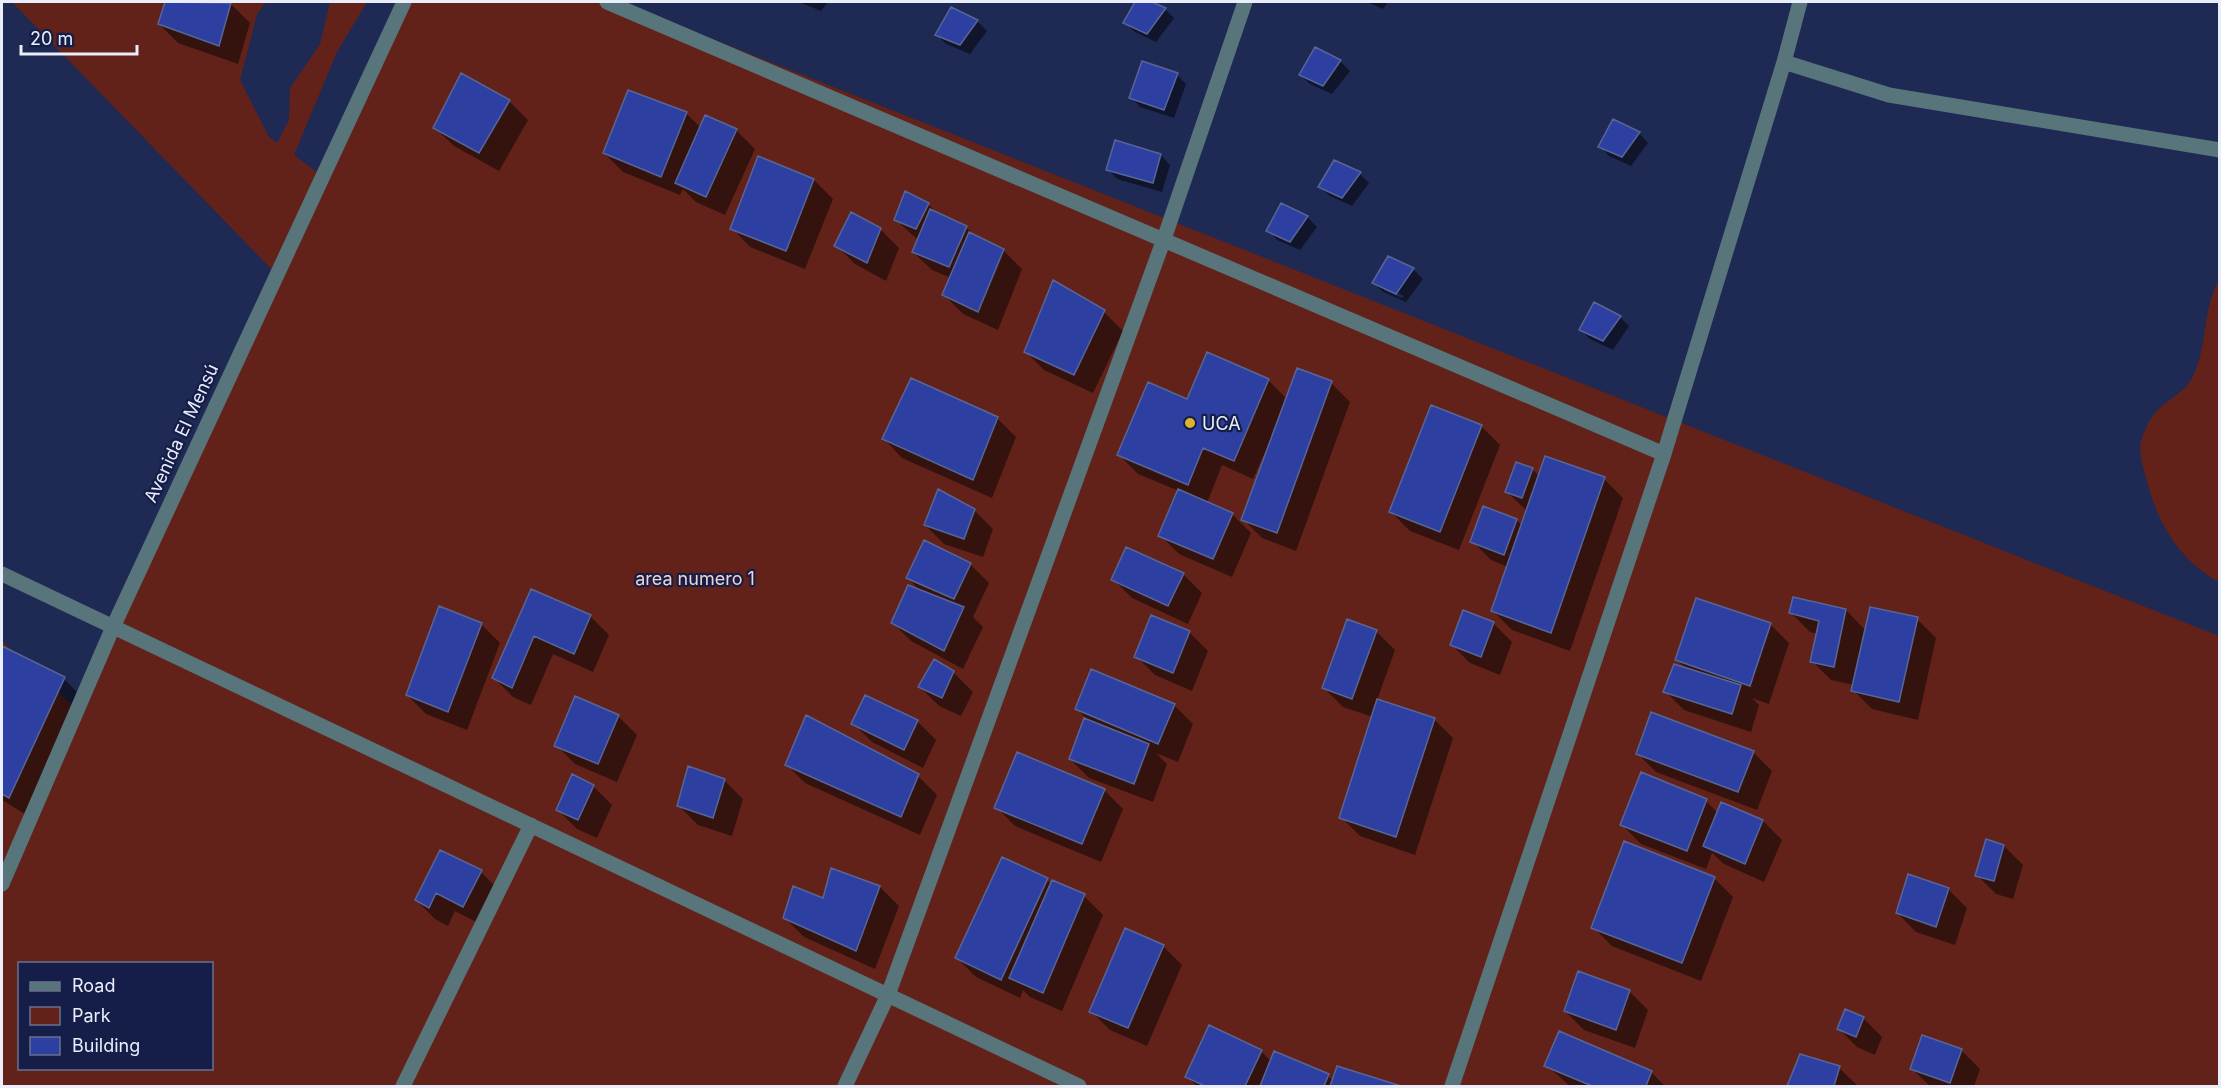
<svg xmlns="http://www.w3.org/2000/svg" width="2221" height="1088" viewBox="0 0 2221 1088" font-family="Inter,sans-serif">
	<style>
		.green { fill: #632219; fill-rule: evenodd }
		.shadow { fill: #0007; fill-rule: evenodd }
		.building { fill: #2e3fa2; stroke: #576697; stroke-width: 1.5 }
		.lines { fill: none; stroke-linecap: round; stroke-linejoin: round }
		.street { stroke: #57757b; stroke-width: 15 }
		.poi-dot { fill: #dbb333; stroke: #151e49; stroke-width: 2 }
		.labels { text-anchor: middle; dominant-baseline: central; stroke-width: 4.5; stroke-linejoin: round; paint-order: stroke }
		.poi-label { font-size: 18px; fill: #eaeefa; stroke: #151e49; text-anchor: start }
		.street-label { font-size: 18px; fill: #eaeefa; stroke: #151e49 }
		.park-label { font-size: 18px; fill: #f3d3cc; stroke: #151e49 }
	</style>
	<rect width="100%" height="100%" fill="#1e2954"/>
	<path class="green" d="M12 2H266L257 14 240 80 269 137 277 143 289 120 290 88 320 44 330 2H367L337 52 294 155 322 176 404 2H619L2219 636V1086H2V641L76 709 277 275ZM20 964H212V1068H20Z
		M2219 280V582C2177 559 2156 520 2145 474 2142 463 2138 448 2142 438 2145 429 2151 416 2158 410 2169 398 2186 392 2193 376 2208 345 2202 310 2219 280Z"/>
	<path class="shadow" d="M167 2H224L231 4 250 23 238 64 178 43 159 24Z
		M799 2H828L821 11Z
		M1137 2H1149L1165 9 1174 18 1156 42 1135 32 1125 23Z
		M1367 2H1388L1383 9Z
		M952 9 977 21 987 31 970 54 946 44 937 35Z
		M1315 49 1340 61 1350 71 1332 94 1310 84 1300 75Z
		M1177 75 1186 84 1174 118 1140 107 1131 97Z
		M509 101 528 120 499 171 454 146 435 128Z
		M686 113 701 128 736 130 755 149 725 215 696 202 683 189 680 195 623 172 604 153Z
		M1614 121 1639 133 1648 143 1631 166 1609 156 1600 146Z
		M1116 141 1161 155 1170 165 1162 192 1117 179 1108 169Z
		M1335 162 1360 174 1369 183 1352 206 1330 196 1320 187Z
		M814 180 833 199 805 269 750 247 732 228Z
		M928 204 939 215 966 227 977 238 1003 250 1022 269 998 330 963 314 944 295 951 278 932 270 913 252 918 240 896 220Z
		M1282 205 1307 217 1317 227 1300 250 1277 240 1268 230Z
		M880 229 899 248 886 281 855 264 836 245Z
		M1388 258 1414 270 1423 279 1406 302 1383 292 1374 283ZM1384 287 1404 296 1402 298 1384 290Z
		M1104 312 1123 331 1093 393 1044 370 1025 351Z
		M1620 317 1629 326 1613 350 1590 339 1581 330Z
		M1268 380 1287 399 1331 383 1350 402 1296 551 1262 538 1243 519 1268 451 1266 450 1253 479 1222 465 1207 503 1232 514 1251 533 1232 577 1179 554 1160 535 1179 491 1138 474 1119 455 1188 401Z
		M997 418 1016 437 992 498 902 458 884 439Z
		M1481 426 1500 445 1459 550 1410 531 1391 512Z
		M1546 458 1604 479 1623 498 1570 651 1512 630 1493 611 1508 567 1491 560 1472 541 1516 520 1523 526 1528 512 1507 492 1532 469 1540 477Z
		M974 510 993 529 983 557 944 544 925 525Z
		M970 564 989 583 973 617 983 627 963 669 911 641 892 622 921 592 908 578Z
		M1183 574 1202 593 1188 624 1132 598 1113 579Z
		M532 591 590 616 609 635 593 672 553 654 531 705 513 697 494 678Z
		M1846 610 1866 631 1917 619 1936 638 1918 720 1872 709 1853 690 1854 685 1831 680 1812 661 1818 634 1810 632 1791 613Z
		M1493 623 1512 642 1500 675 1470 663 1451 644Z
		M481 624 500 643 467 730 426 714 407 695Z
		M1770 624 1789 643 1769 704 1752 698 1759 705 1751 732 1684 710 1665 691 1687 670 1677 660Z
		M1376 631 1395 650 1377 700 1434 719 1453 738 1415 855 1360 836 1341 817 1373 717 1343 707 1324 688Z
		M1189 632 1208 651 1192 691 1155 675 1136 656Z
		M2 648 64 679 83 698 28 816 2 800Z
		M935 662 954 673 973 692 961 716 939 706 920 687Z
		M1174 705 1193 724 1178 762 1156 753 1167 764 1153 802 1089 778 1070 759 1086 718 1076 708Z
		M618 716 637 735 617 782 575 764 556 745Z
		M917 721 936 740 923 768 872 742 853 723Z
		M1753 752 1772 771 1757 810 1656 772 1637 753Z
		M786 764 918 776 937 795 920 835 805 783Z
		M724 780 743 799 732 836 698 825 679 806Z
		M593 786 612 805 597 838 577 829 558 810Z
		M1104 790 1123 809 1101 862 1015 826 996 807Z
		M1706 801 1718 813 1722 804 1763 821 1782 840 1764 882 1724 864 1712 853 1706 869 1641 844 1622 825Z
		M2004 846 2023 865 2013 899 1996 894 1977 875Z
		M832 870 880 887 899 906 875 969 804 937 785 918 824 900Z
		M481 872 500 891 482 925 455 911 448 926 435 919 416 900Z
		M1714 878 1733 897 1701 981 1612 946 1593 927Z
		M1047 880 1051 884 1084 896 1103 915 1062 1011 1030 997 1023 990 1020 998 976 977 957 958Z
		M1948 889 1967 908 1955 945 1916 932 1897 913Z
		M1163 946 1182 965 1147 1046 1110 1030 1091 1011Z
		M1629 991 1648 1010 1635 1048 1584 1030 1565 1011Z
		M1863 1018 1882 1037 1875 1055 1857 1047 1839 1029Z
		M1961 1050 1980 1069 1974 1086H1930L1912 1069Z
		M1261 1051 1271 1061 1328 1076 1333 1081 1338 1068 1396 1086H1197L1187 1077Z
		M1801 1056 1839 1068 1858 1086H1789Z
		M1546 1065 1651 1072 1665 1086H1570Z"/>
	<path class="building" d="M165 2 231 3 219 46 158 24Z
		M1135 2H1152L1166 8 1147 34 1123 23Z
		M951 7 978 20 960 45 935 35Z
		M1315 47 1341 60 1323 86 1299 75Z
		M1142 61 1178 73 1164 110 1129 98Z
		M461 73 510 100 479 153 433 128Z
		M628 90 687 112 661 177 603 153Z
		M705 115 737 129 706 197 675 183Z
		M1613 119 1640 132 1622 157 1598 147Z
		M1115 140 1161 154 1153 183 1106 170Z
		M758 156 814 179 786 251 730 229Z
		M1334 160 1361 172 1342 198 1318 187Z
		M905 191 929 203 916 229 894 220Z
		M1281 203 1308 216 1290 242 1266 231Z
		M930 209 967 226 949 267 912 252Z
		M851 212 881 228 867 263 834 246Z
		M969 232 1004 249 978 312 942 295Z
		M1388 256 1414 268 1396 294 1372 283Z
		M1053 280 1105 310 1074 375 1024 352Z
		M1594 302 1621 316 1603 341 1579 330Z
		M1207 352 1269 379 1234 461 1203 448 1188 485 1117 455 1148 382 1187 399Z
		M1297 368 1332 381 1277 533 1241 520Z
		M911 378 998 417 973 480 882 439Z
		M1431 405 1482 425 1440 532 1389 512Z
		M1545 456 1605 477 1551 633 1491 611Z
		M1516 462 1533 468 1522 498 1505 492Z
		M938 489 975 509 964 539 924 525Z
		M1178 489 1233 513 1213 559 1158 536Z
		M1483 506 1517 519 1504 555 1470 542Z
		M924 540 971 563 954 599 906 578Z
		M1126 547 1184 573 1168 606 1111 580Z
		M908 585 964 607 944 651 891 623Z
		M531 589 591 615 574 654 534 636 512 688 492 678Z
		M1793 597 1846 609 1834 667 1810 662 1819 621 1789 613Z
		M1696 598 1771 623 1750 686 1675 660Z
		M439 606 482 623 448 712 406 695Z
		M1870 607 1918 617 1899 702 1851 691Z
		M1463 610 1494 622 1481 657 1450 645Z
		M1151 615 1190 631 1173 673 1134 657Z
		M1347 619 1377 630 1352 699 1322 688Z
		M2 646 65 677 9 798 2 794Z
		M934 659 954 671 942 698 918 687Z
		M1674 664 1741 685 1732 714 1663 692Z
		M1091 669 1175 704 1158 744 1075 709Z
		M865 695 918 720 904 750 851 724Z
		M575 696 619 715 598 764 554 746Z
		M1377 699 1435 718 1396 837 1339 818Z
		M1651 712 1754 751 1738 792 1636 754Z
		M806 715 919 774 901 817 785 765Z
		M1084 718 1149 744 1134 784 1069 759Z
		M1017 752 1105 789 1082 844 994 808Z
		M688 766 725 779 713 818 677 806Z
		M1641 772 1707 799 1687 851 1620 825Z
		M572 774 594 785 578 820 556 810Z
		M1721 802 1763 820 1745 864 1703 846Z
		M1986 839 2004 845 1994 881 1975 876Z
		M1624 841 1715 877 1682 963 1591 928Z
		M440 850 482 870 463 907 436 893 429 908 415 900Z
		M1002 857 1048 878 1001 980 955 958Z
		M831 868 880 886 856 951 783 918 793 886 823 898Z
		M1908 874 1949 888 1936 927 1896 913Z
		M1052 880 1085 894 1043 993 1009 978Z
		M1125 928 1164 945 1128 1028 1089 1012Z
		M1578 971 1630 990 1616 1030 1564 1011Z
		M1845 1009 1864 1017 1856 1037 1837 1029Z
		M1209 1025 1262 1050 1245 1086H1205L1185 1077Z
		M1559 1031 1652 1071 1646 1086H1592L1544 1066Z
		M1922 1035 1962 1049 1950 1083 1910 1069Z
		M1274 1051 1329 1074 1324 1086H1260Z
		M1800 1054 1840 1066 1834 1086H1787Z
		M1337 1066 1401 1086H1330Z"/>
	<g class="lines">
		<path class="street" d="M607 2 1664 454
			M1784 62 1889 95 2220 150
			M2 574 1079 1086
			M2 884 113 627 404 2
			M403 1086 531 825
			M845 1086 888 995 1164 239 1245 2
			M1452 1086 1664 454 1784 62 1800 2"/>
	</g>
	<circle class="poi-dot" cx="1190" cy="423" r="6"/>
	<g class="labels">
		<g class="poi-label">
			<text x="1202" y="423">UCA</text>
		</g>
		<g class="street-label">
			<text transform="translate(181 433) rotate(-65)">Avenida El Mensú</text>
		</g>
		<g class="park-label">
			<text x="695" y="578">area numero 1</text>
		</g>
	</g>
	<rect width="2221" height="1088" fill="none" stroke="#eaeefa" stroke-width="6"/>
	<rect x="18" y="962" width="195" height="108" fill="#151e49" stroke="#6a7190" stroke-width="1.5"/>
	<rect x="30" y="982" width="30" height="9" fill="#57757b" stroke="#6a7190" stroke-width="1.5"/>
	<text x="72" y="992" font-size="18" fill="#eaeefa">Road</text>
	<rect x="30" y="1007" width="30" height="18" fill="#632219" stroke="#6a7190" stroke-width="1.5"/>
	<text x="72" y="1022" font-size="18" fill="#eaeefa">Park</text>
	<rect x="30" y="1037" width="30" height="18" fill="#2e3fa2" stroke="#6a7190" stroke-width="1.5"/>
	<text x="72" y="1052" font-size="18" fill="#eaeefa">Building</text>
	<path d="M21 45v9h116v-9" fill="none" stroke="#eaeefa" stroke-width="3"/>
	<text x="30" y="45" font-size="18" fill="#eaeefa" stroke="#151e49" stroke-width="4.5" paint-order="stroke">20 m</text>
</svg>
